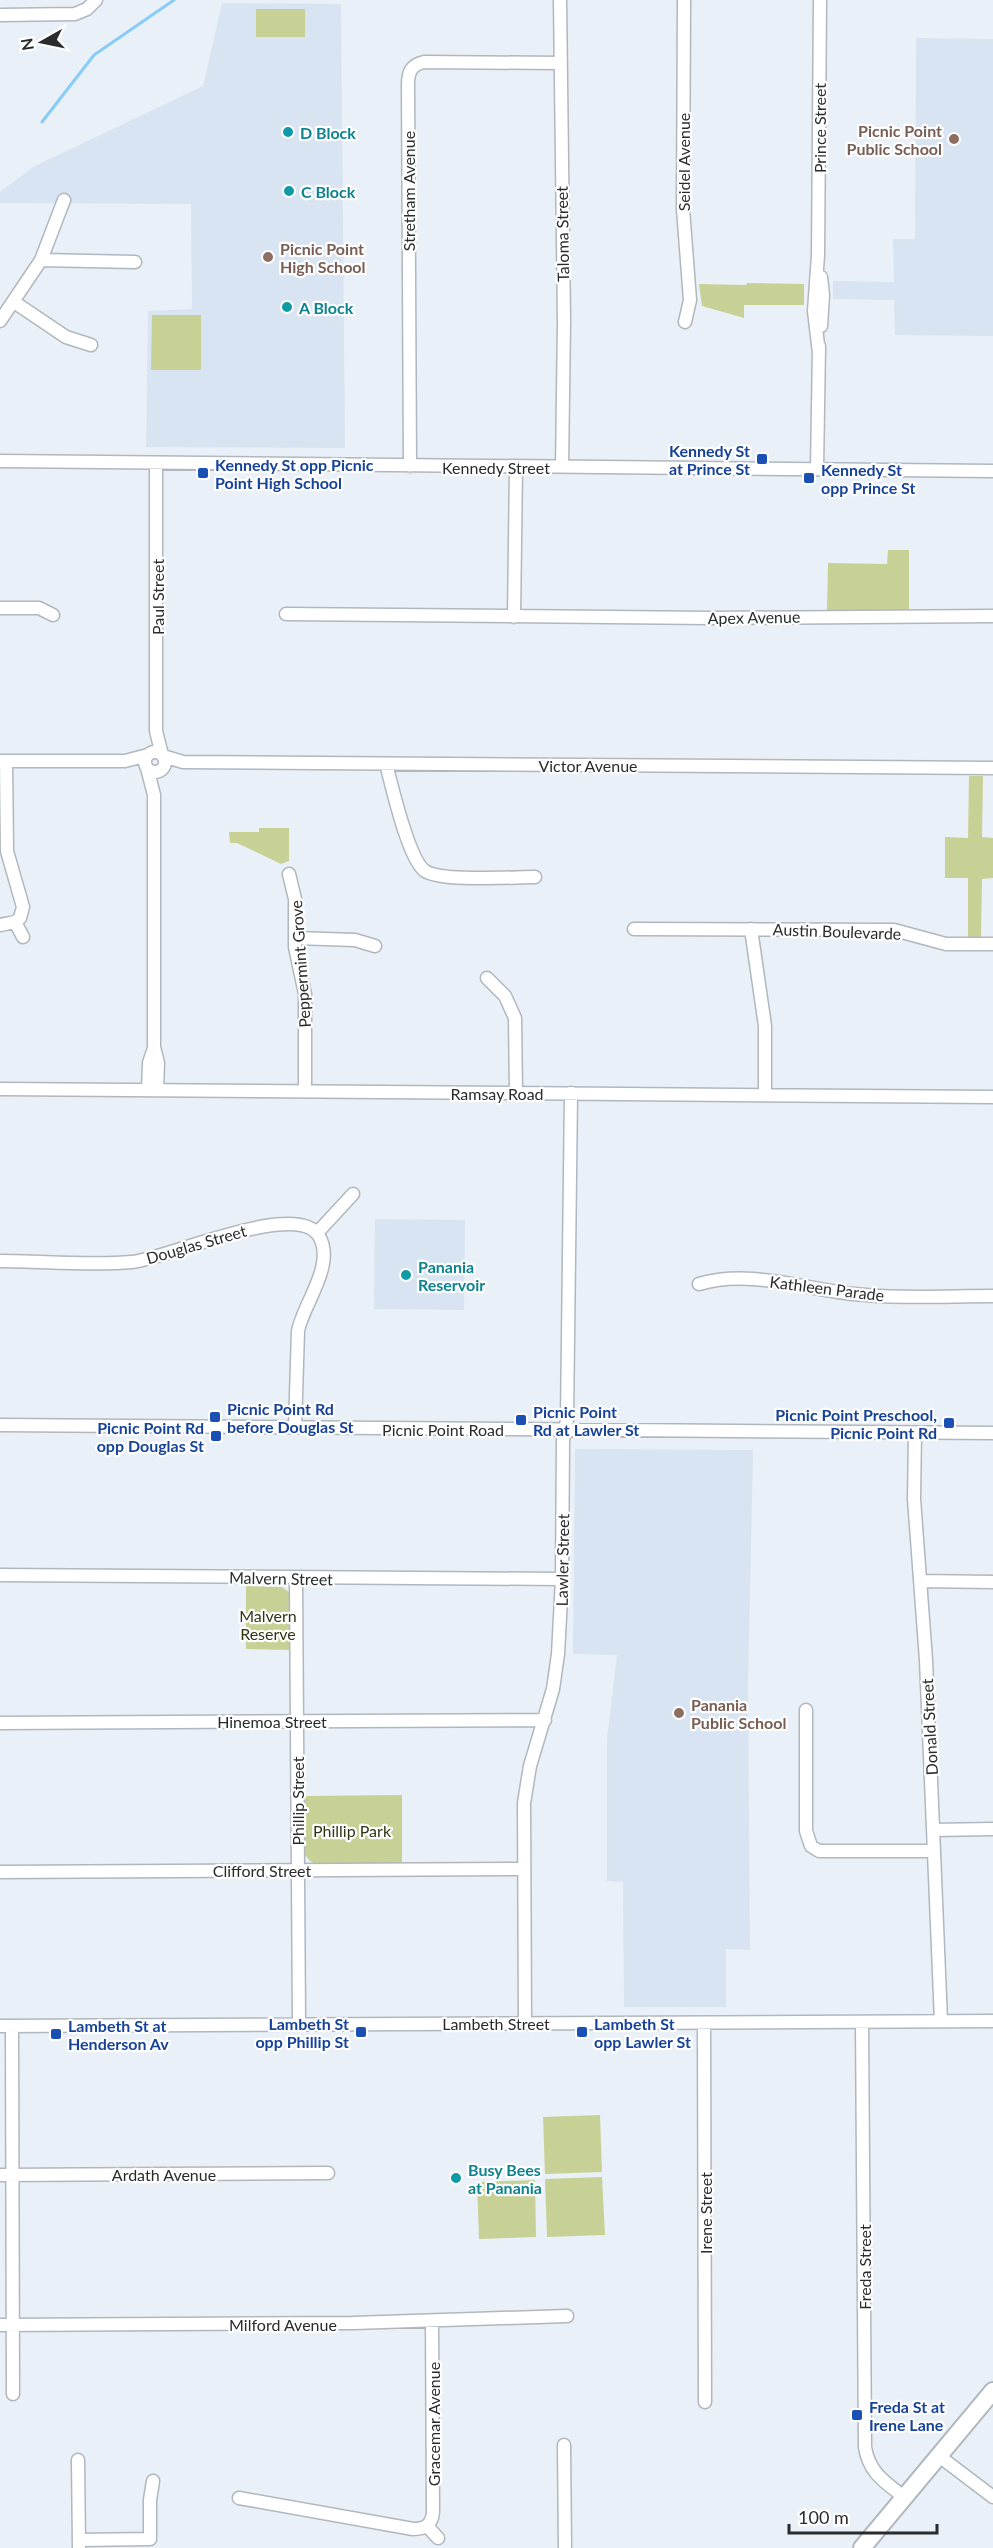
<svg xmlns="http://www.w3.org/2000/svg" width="993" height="2548" viewBox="0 0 993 2548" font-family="Lato,sans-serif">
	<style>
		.built { fill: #d8e4f1 }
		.green { fill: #c8d195 }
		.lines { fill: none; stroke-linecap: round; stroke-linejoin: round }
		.stream { stroke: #88cdfa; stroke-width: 3 }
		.minor-casing { stroke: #b1b7be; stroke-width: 15 }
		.major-casing { stroke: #b1b7be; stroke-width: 20 }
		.minor { stroke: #fff; stroke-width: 12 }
		.major { stroke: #fff; stroke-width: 16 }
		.culture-dot { fill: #0f9aa8; stroke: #fff; stroke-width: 2 }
		.education-dot { fill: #8d6e63; stroke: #fff; stroke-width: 2 }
		.transit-dot { fill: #1a4fb4; stroke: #fff; stroke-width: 2 }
		.labels { text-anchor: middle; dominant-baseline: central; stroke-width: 4.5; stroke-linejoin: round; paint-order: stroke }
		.street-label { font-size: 16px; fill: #292b2e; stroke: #fff }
		.education-label { font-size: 16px; font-weight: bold; fill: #785e54; stroke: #fff; text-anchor: start }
		.culture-label { font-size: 16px; font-weight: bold; fill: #0d838f; stroke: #fff; text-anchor: start }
		.transit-label { font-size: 16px; font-weight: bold; fill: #164399; stroke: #fff; text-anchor: start }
		.park-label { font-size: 16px; fill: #313415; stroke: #fff }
	</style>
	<rect width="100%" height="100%" fill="#eaf0f7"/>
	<path class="built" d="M222 3 341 4 345 448 146 447 148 311 192 309 191 204 0 203V192L33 167 203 86Z
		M916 38 993 39V336L895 335 894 300 833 299V281L894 282 893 239H915Z
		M375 1219 465 1220 464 1310 374 1309Z
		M575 1449 753 1450 748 1687 750 1950 726 1949V2006L728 2007H624L623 1882 607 1881V1739L617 1655 573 1654Z"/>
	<path class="green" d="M256 9H305V37H256Z
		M747 283 804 284V305H744V318L702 306 699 284 746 285Z
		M152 315H201V370H151Z
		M888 550H909V610H827L828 563 887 564Z
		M969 776H983L982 837 993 838V878L982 879 981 939 968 938V878H945V837L968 838Z
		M259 828H289V861L281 864 237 843H230L229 832H259Z
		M246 1586 282 1587 289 1592 290 1650 246 1649Z
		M402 1795V1864L318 1865 310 1861 305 1855 303 1796Z
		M600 2115 602 2172 545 2174 543 2117Z
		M602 2177 605 2235 547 2237 545 2179Z
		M535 2180 536 2237 479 2239 477 2182Z"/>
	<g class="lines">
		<path class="stream" d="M42 122 94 55 174 0"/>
		<g class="minor-casing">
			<path id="minor" d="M560 0 564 321 562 467
				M684 0 683 209 690 300 685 322
				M0 15 75 14 87 9 96 0
				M41 260 135 262
				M821 277 823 295 821 326
				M14 302 66 337 91 345
				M0 321 41 260 64 200
				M819 353 814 311 818 255 820 0
				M0 461 993 471
				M156 463V731L162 755
				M410 466 408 85C408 72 411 65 424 62L561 63
				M817 469 819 346
				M0 608H39L53 615
				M286 614 711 618 993 616
				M514 617 516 467
				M145 762a10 10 0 1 1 20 0a10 10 0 1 1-20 0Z
				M163 756 183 762 993 768
				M0 761H125L148 755
				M386 764C392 786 408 859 425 871 442 882 512 877 535 877
				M147 768 154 795V1047L158 1063 157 1090
				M289 874 295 899V947L305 994V1091
				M15 922 23 937
				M0 925 15 922 20 918 23 907 7 851 6 761
				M634 929 894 930 946 944H993
				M751 929 765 1026V1095
				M295 938 355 940 375 946
				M487 978 505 996 515 1018 516 1093
				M0 1089 993 1097
				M148 1090 149 1063 154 1048
				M317 1233 353 1194
				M0 1261C43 1261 89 1266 132 1262 166 1259 297 1199 319 1236 336 1265 303 1304 298 1331L295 1427
				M699 1284C749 1269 804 1289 854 1294 900 1299 947 1296 993 1296
				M0 1425 993 1433
				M915 1433 914 1499 926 1660 941 2021
				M0 1575 562 1579
				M296 1579 299 2024
				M920 1581 993 1582
				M806 1710V1831L811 1846 819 1851H934
				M0 1723 545 1720
				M933 1830 993 1829
				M0 1872 524 1869
				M862 2022 865 2447C869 2473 885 2482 904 2497
				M525 2023 524 1803 530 1766 553 1689 558 1654 562 1579 563 1440 567 1420 571 1093
				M704 2023 705 2402
				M0 2026 993 2021
				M12 2026 13 2394
				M0 2175 328 2173
				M0 2325 353 2323 567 2316
				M564 2445 565 2548
				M939 2456 993 2497
				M78 2460 79 2547
				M239 2498 413 2529C425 2529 432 2525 433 2512L432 2321
				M427 2526 438 2538
				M79 2540 150 2539V2500L153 2481"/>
		</g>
		<g class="major-casing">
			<path id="major" d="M862 2548 993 2391"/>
		</g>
		<use href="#minor" class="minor"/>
		<use href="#major" class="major"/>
	</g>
	<g class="culture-dot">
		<circle cx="288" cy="132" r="6"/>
		<circle cx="289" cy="191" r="6"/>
		<circle cx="287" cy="307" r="6"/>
		<circle cx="406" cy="1275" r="6"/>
		<circle cx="456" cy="2178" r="6"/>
	</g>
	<g class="education-dot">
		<circle cx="954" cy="139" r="6"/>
		<circle cx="268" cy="257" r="6"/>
		<circle cx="679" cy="1713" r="6"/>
	</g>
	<g class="transit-dot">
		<rect x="756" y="453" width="12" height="12" rx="3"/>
		<rect x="197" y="467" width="12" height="12" rx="3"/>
		<rect x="803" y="472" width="12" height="12" rx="3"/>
		<rect x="209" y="1411" width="12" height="12" rx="3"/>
		<rect x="515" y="1414" width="12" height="12" rx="3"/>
		<rect x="943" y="1417" width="12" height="12" rx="3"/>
		<rect x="210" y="1430" width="12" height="12" rx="3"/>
		<rect x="355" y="2026" width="12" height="12" rx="3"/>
		<rect x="576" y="2026" width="12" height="12" rx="3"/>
		<rect x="50" y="2028" width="12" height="12" rx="3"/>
		<rect x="851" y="2409" width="12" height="12" rx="3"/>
	</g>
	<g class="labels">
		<g class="street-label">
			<text transform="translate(819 128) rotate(-90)">Prince Street</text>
			<text transform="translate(683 162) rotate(-90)">Seidel Avenue</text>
			<text transform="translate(408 191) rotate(-90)">Stretham Avenue</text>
			<text transform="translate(562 234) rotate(-91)">Taloma Street</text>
			<text x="496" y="467">Kennedy Street</text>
			<text transform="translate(157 597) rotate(-90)">Paul Street</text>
			<text transform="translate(754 617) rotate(-1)">Apex Avenue</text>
			<text x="588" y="765">Victor Avenue</text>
			<text transform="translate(837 931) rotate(2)">Austin Boulevarde</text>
			<text transform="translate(300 964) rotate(-94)">Peppermint Grove</text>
			<text x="497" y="1093">Ramsay Road</text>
			<text transform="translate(196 1244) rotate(-16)">Douglas Street</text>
			<text transform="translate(827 1288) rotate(7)">Kathleen Parade</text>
			<text x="443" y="1429">Picnic Point Road</text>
			<text transform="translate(562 1560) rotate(-89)">Lawler Street</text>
			<text transform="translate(281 1578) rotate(1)">Malvern Street</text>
			<text x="272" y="1721">Hinemoa Street</text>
			<text transform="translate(929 1727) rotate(-93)">Donald Street</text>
			<text transform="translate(297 1801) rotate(-90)">Phillip Street</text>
			<text x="262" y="1870">Clifford Street</text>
			<text x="496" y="2023">Lambeth Street</text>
			<text x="164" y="2174">Ardath Avenue</text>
			<text transform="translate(705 2213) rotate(-90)">Irene Street</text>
			<text transform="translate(864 2267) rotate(-90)">Freda Street</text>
			<text x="283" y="2324">Milford Avenue</text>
			<text transform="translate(433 2424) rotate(-90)">Gracemar Avenue</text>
		</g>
		<g class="education-label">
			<text x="942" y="130" text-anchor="end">Picnic Point<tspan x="942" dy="18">Public School</tspan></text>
			<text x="280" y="248">Picnic Point<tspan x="280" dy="18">High School</tspan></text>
			<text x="691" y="1704">Panania<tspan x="691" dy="18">Public School</tspan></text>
		</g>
		<g class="culture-label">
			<text x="300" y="132">D Block</text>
			<text x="301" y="191">C Block</text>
			<text x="299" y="307">A Block</text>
			<text x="418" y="1266">Panania<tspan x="418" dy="18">Reservoir</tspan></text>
			<text x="468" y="2169">Busy Bees<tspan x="468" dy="18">at Panania</tspan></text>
		</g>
		<g class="transit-label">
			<text x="750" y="450" text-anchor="end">Kennedy St<tspan x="750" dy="18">at Prince St</tspan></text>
			<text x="215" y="464">Kennedy St opp Picnic<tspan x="215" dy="18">Point High School</tspan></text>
			<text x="821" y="469">Kennedy St<tspan x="821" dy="18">opp Prince St</tspan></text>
			<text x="227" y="1408">Picnic Point Rd<tspan x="227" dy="18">before Douglas St</tspan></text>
			<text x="533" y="1411">Picnic Point<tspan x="533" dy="18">Rd at Lawler St</tspan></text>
			<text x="937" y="1414" text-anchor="end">Picnic Point Preschool,<tspan x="937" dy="18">Picnic Point Rd</tspan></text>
			<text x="204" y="1427" text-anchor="end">Picnic Point Rd<tspan x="204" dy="18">opp Douglas St</tspan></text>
			<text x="349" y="2023" text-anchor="end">Lambeth St<tspan x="349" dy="18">opp Phillip St</tspan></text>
			<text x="594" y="2023">Lambeth St<tspan x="594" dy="18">opp Lawler St</tspan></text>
			<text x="68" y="2025">Lambeth St at<tspan x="68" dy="18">Henderson Av</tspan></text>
			<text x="869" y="2406">Freda St at<tspan x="869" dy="18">Irene Lane</tspan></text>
		</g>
		<g class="park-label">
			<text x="268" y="1615">Malvern<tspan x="268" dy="18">Reserve</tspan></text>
			<text x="352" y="1830">Phillip Park</text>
		</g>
	</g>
	<g transform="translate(42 42) rotate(261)" stroke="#ffffff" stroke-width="4.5" paint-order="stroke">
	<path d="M0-4.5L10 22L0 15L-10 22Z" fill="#292b2e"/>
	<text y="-9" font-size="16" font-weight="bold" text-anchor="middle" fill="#292b2e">N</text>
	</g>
	<path d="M789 2524v9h148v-9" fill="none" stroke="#292b2e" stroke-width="3"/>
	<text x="798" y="2524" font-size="18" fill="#292b2e" stroke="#ffffff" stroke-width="4.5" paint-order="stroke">100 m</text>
</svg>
